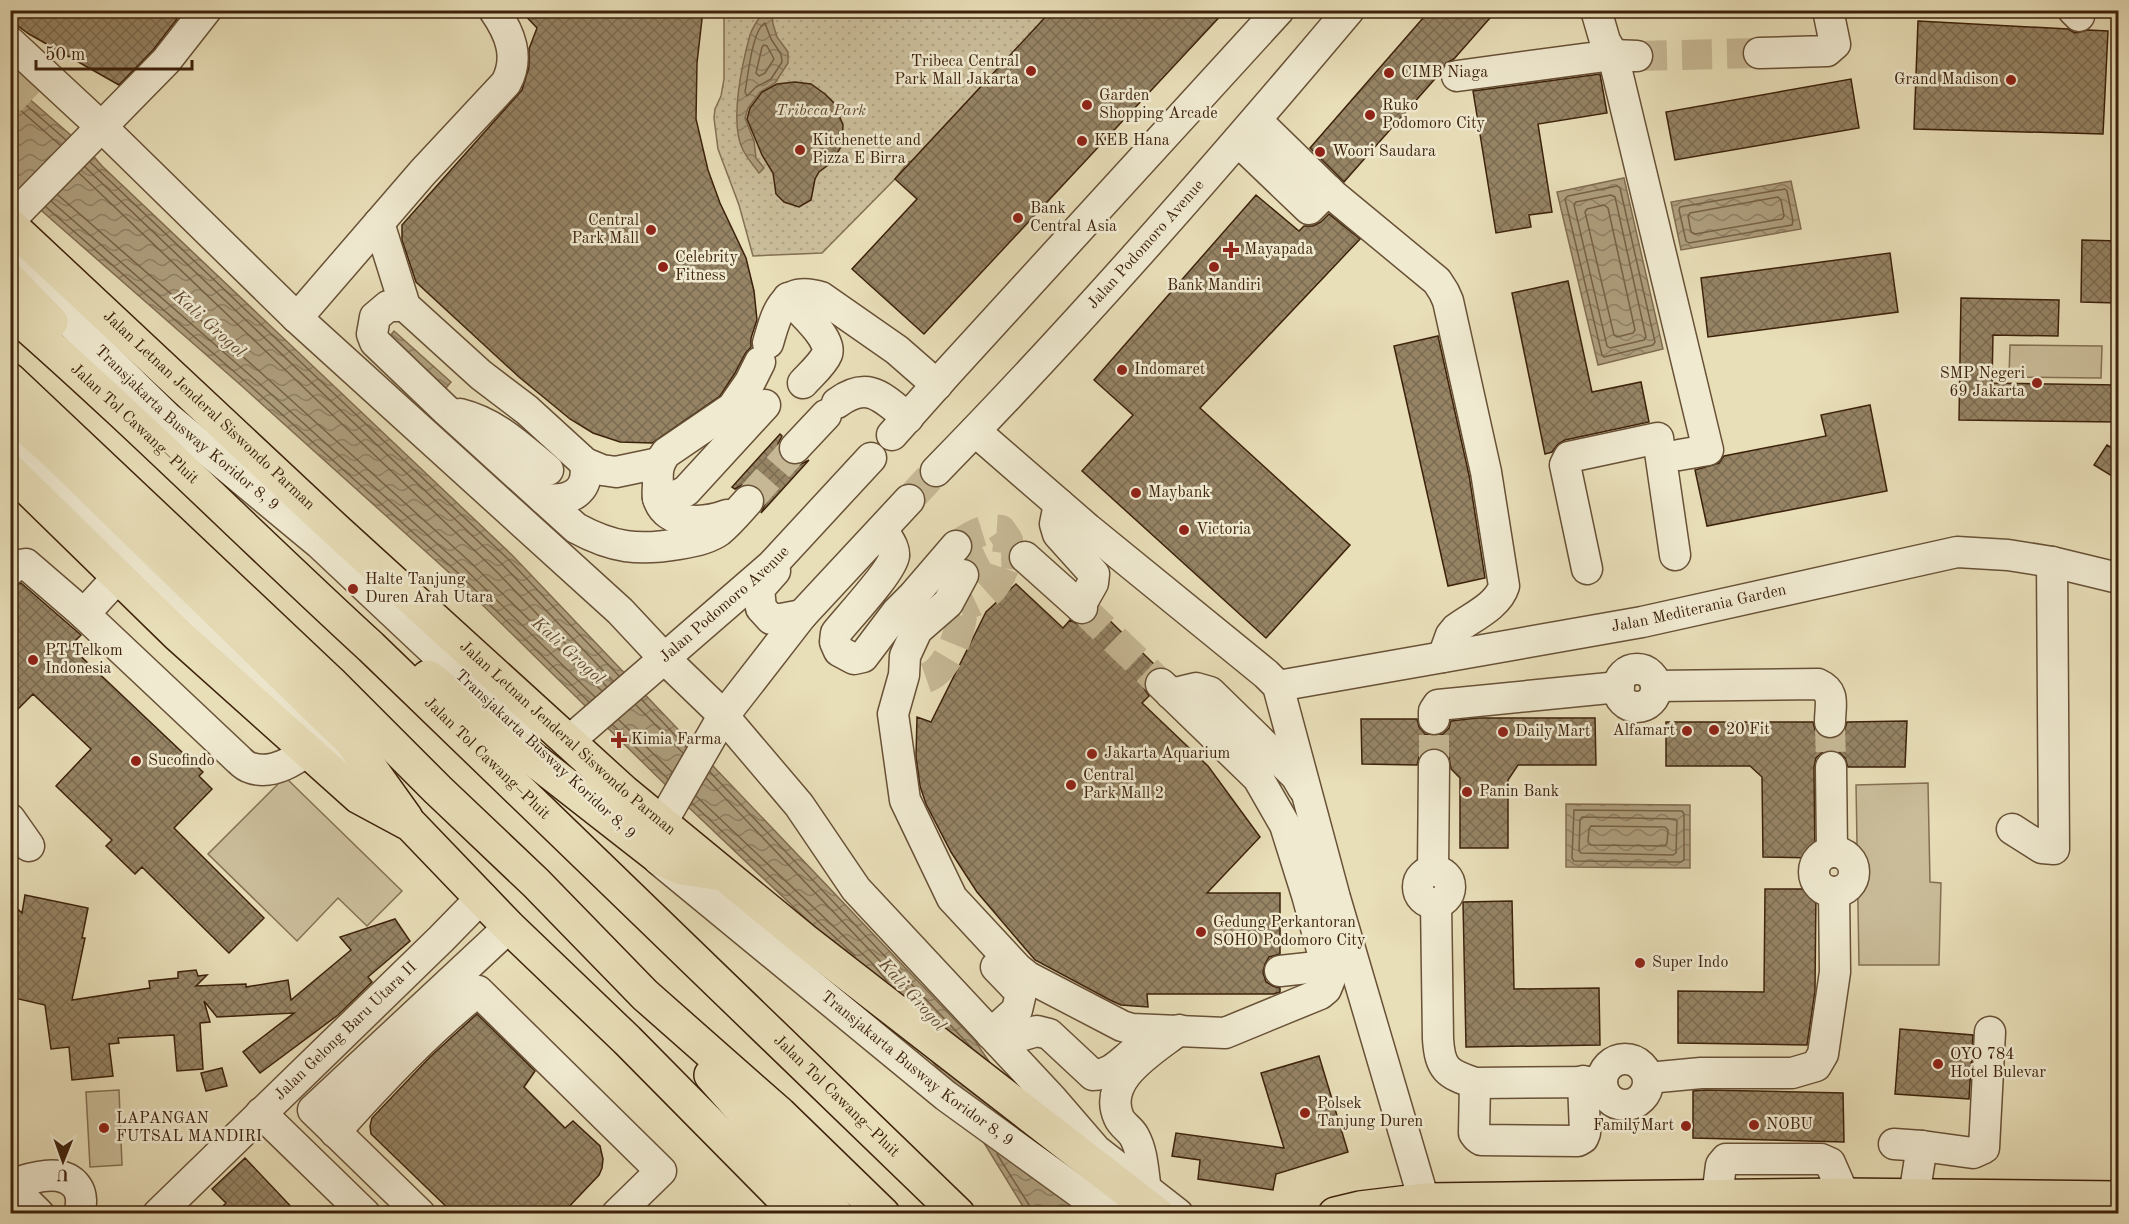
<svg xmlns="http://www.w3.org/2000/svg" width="2129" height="1224" viewBox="0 0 2129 1224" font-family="'Old Standard TT',serif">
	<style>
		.green { fill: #cbbe9b; stroke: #847053; stroke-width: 1.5 }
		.park { fill: url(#park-dots); stroke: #847053; stroke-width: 1.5 }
		.water { fill: url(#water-waves); stroke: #816c4f; stroke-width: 1.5 }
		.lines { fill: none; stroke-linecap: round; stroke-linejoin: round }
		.shore { stroke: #766044; stroke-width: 1.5 }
		.building { fill: url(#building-cross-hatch); stroke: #3d220b; stroke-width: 1.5 }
		.minor-tunnel { stroke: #c6b895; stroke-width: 30; stroke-dasharray: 30 15; stroke-linecap: butt }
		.minor-casing { stroke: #685136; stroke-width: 33 }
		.major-casing { stroke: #3d220b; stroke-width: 36 }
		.highway-casing { stroke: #3d220b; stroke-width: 36 }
		.minor { stroke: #f0ead1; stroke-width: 30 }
		.major { stroke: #e8deb8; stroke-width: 33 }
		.highway { stroke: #e8deb8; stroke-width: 33 }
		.poi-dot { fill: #8f2418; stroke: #f0ead1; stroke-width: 2 }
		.labels { text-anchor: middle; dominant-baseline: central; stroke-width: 5; stroke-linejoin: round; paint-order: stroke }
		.poi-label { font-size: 16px; fill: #3d220b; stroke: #f0ead1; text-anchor: start }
		.park-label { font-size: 16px; font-style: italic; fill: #60492f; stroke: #f0ead1 }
		.street-label { font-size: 16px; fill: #3d220b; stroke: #f0ead1 }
		.water-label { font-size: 18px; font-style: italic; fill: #654d33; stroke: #f0ead1 }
	</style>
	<defs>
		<pattern id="park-dots" width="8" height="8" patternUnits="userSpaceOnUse" patternTransform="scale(1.5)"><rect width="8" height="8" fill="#cbbe9b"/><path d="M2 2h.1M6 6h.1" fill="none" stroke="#afa384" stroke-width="1.8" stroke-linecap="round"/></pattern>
		<pattern id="water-waves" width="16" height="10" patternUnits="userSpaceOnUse" patternTransform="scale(1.5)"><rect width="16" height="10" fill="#ae9e7d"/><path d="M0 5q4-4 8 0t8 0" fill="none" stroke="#8f8065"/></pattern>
		<pattern id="building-cross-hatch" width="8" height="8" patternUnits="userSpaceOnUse" patternTransform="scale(1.5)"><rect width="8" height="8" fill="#968465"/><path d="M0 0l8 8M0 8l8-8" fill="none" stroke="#7c6c51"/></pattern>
	</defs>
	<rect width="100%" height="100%" fill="#e8deb8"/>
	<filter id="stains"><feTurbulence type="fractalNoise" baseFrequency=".00333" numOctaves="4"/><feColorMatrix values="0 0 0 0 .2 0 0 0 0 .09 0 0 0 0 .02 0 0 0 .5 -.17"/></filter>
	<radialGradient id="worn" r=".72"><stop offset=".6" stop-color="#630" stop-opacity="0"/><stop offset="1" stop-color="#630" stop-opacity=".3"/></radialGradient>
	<path class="green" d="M2010 345 2102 346 2101 378 2009 377Z
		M285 777 402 891 367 926 338 898 297 941 208 854Z
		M1928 783 1930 882 1941 883 1939 965H1859L1856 785Z
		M119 1090 122 1165 90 1167 86 1092Z"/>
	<path class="park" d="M726 11H1052L912 161 908 162 895 179 822 253 753 256 739 205 718 149 714 118 715 109 721 96 724 79V14Z"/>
	<path class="water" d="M764 11H772L773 24 777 37 788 52V63L775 83 760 92 748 108 745 118 754 141 756 158 764 168 759 173C754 166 747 158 743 150 729 123 742 64 750 35 753 26 759 18 764 11Z
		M11 83 89 151 102 166 512 555 975 1041 1094 1213H1027L940 1071 862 972 682 801 454 577 243 387 11 184Z
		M1624 178 1663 349 1598 365 1557 192Z
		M1791 181 1801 229 1681 250 1671 202Z
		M394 331 451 382 446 388 389 337Z
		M1566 804 1690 805V868L1566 867Z"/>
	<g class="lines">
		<path class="shore" d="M765 23 771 39 781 54 782 62 771 79 756 87 747 96 745 92C748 77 752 30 765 23Z
			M764 45 767 46 774 59 765 73 759 76 756 73 762 47Z
			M10 91 66 140
			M10 101 60 145
			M90 162 508 559 619 676
			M85 167 502 564 613 681
			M79 173 496 571 607 687
			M1617 186 1620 188 1655 342 1653 345 1604 357 1602 355 1565 199 1568 196Z
			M1785 189 1787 191 1793 221 1792 225 1689 243 1686 241 1679 210 1680 207Z
			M58 195 258 370 469 561 602 691
			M1611 195 1615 197 1646 337 1644 340 1610 348 1607 346 1574 205 1576 202Z
			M1778 197 1781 200 1784 216 1782 219 1695 234 1691 232 1688 216 1690 213Z
			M51 201 252 377 463 567 595 697
			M1604 205 1608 208 1635 330 1633 333 1617 337 1614 335 1585 212 1587 209Z
			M46 207 247 383 458 573 589 702
			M642 700 686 747
			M636 705 683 753
			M619 720 672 772
			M613 725 668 779
			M710 772 972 1048
			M706 778 936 1020
			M696 796 871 962 887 981
			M692 803 855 956
			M1574 810 1682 811 1684 814V860L1681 862 1574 861 1572 858Z
			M1582 817 1675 819 1677 821 1676 853 1673 855 1581 853 1579 851 1580 820Z
			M1591 826 1665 827 1668 830 1667 843 1665 846 1591 845 1588 842 1589 829Z
			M997 1154 1031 1208 1032 1214"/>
	</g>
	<path class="building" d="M10 10H184L153 50 119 85 29 34 10 20Z
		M520 10H703L697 63 696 119 708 170 720 203 746 258 754 291 757 320 751 338V347L745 354 735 373 720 396 652 443 620 442 593 433 570 419 519 377 416 282 402 240V225L522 90 529 67V49L537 28Z
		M1052 10H1226L924 334 852 269 917 199 895 179Z
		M1430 10H1497L1454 59 1446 63 1441 72 1344 182 1310 148Z
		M1918 21 2068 29 2075 33 2088 30 2108 31 2103 134 1914 129Z
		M1600 74 1607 113 1538 124 1552 212 1529 215 1531 227 1496 233 1473 91Z
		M1851 79 1859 128 1675 160 1666 112Z
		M795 82 811 84 825 94 834 103 843 125 842 145 832 162 819 172 815 179 811 200 799 207 784 202 776 194 773 173 762 155 747 119 750 108 762 92 777 84Z
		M1256 195 1299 231 1304 226H1313L1321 222 1329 214 1360 239 1200 408 1350 545 1266 638 1082 471 1133 415 1094 380Z
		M2082 240 2118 241 2117 303 2081 302Z
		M1890 253 1898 312 1708 337 1701 278Z
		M1568 281 1592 392 1641 382 1649 422 1565 440 1558 444 1552 452 1545 454 1512 293Z
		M1961 298 2059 300 2058 336 1993 335 1992 383 2118 385V422L1959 420Z
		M1438 336 1469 475 1485 578 1448 586 1394 346Z
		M1870 405 1887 491 1707 526 1695 470 1719 463 1724 456 1826 436 1821 415Z
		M780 434 782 436 778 444V452L784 461 792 465H799L809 460 761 513 765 504 764 496 759 488 751 484 742 485 735 489 732 487Z
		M2107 445 2118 452V466L2112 476 2094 465Z
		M21 583 81 635 70 646 203 772 199 776 212 789 174 828 264 918 229 953 142 867 135 874 106 846 112 840 56 786 91 749 33 694 10 717V587Z
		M1016 584 1063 628 1070 620 1079 625 1088 624 1095 619 1099 610 1157 667 1149 672 1144 679V688L1149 696 1142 703 1208 766 1260 837 1207 893H1280V954L1269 957 1265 964 1263 972 1266 982 1273 986 1280 988V992L1274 994H1147L1148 1007 1121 1005 1110 1000 1035 960 977 892 951 852 926 804 920 786 916 757 917 717 931 722 986 612Z
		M1477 718H1595L1596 765H1518L1508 780V848H1460V778L1451 769 1449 757 1442 750 1434 748 1425 750 1419 757 1417 765 1362 764 1361 719H1417L1419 727 1425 734 1435 736 1443 734 1449 728 1451 721Z
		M1907 721 1905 767H1848L1845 758 1839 752 1831 750 1823 752 1816 758 1814 767 1815 858 1763 857 1762 777 1750 766H1666V722H1813L1815 730 1820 736 1830 739 1839 737 1844 732 1847 722Z
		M1765 889H1816L1815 991 1807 1045 1678 1043V991L1764 992Z
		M25 895 88 908 82 938H85L72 1000 150 988 149 981 178 978V972L196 970 198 976 207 975 196 986 246 984V987L288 980 291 1000 351 950 340 937 395 919 410 941 368 977 372 982 338 1015 260 1073 243 1052 294 1013 217 1017 204 1001 210 1022 200 1023 203 1069 177 1071 174 1035 118 1038 119 1043 109 1044 113 1076 72 1080 69 1047 51 1049 45 1005 10 997V902L22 913Z
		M1512 901 1514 989 1599 988 1600 1045 1466 1047 1463 902Z
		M477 1014 535 1071 524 1087 565 1128 573 1121 600 1146 603 1159 602 1168 599 1175 562 1214H454L371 1134 370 1126 372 1118 430 1057Z
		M1900 1029 1973 1035 1969 1099 1895 1094Z
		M1319 1056 1348 1152 1276 1174 1273 1190 1198 1179 1200 1160 1172 1156 1176 1133 1284 1148 1261 1073Z
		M222 1068 227 1086 206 1091 201 1073Z
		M1706 1090 1843 1093 1844 1142 1693 1138V1091Z
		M245 1158 298 1214H215L226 1203 212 1189Z"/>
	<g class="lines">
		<path class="minor-tunnel" d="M1637 56 1759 53
			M10 101 32 78
			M909 500 936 471
			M748 501 795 448
			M956 546C970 536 983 527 1001 530L1008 540C1008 571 994 600 961 606
			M963 575C986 555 993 548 1024 557
			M1082 608 1161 684
			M926 678C949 670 962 629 963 607
			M1830 722 1831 767
			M1434 765V719"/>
		<g class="minor-casing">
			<g id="minor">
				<path d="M2073 10 2079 16"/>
				<path d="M10 42 109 134 297 318 620 611 664 658 720 712 799 805 856 889 1052 1099 1096 1150 1178 1214"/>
				<path d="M1759 53 1827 51 1835 44 1828 10"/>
				<path d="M1637 56 1613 55 1708 450 1679 455"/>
				<path d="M1457 76 1613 55 1605 41 1596 10"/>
				<path d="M1256 120 1333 195 1437 281 1444 292 1448 301 1486 472 1504 586C1498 606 1472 617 1456 629L1451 635 1443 657"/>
				<path d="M1238 141 1309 209 1328 190"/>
				<path d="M10 220 166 61 206 10"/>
				<path d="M379 223 405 306 481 375 527 410 585 463 602 470 616 472 659 463"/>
				<path id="s1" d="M10 263 167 417 320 544 522 734"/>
				<path d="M788 298C798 309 833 339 827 354 823 364 810 375 803 383"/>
				<path d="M405 306H388L375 317 372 334 375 342 447 411 576 528C613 548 638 551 679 544 692 542 708 539 719 531 729 523 739 511 748 501"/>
				<path d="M297 318 423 172 506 83C520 57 510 33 494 10"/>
				<path d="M768 343C777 313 782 285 821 297L897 350 937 385"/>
				<path d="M837 403C868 380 882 397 908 418"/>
				<path d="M460 414C496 423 520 447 548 470"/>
				<path d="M975 431 1088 529 1266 674 1278 686 1335 898 1428 1214"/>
				<path d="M892 435 949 371 1279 10"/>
				<path d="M795 448 826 415"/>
				<path d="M10 449 325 739 368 782"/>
				<path id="s2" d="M936 471C1080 324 1216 168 1349 10"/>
				<path d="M658 498 674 497 686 491 765 405"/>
				<path d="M544 499C570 502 590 492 585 463"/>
				<path d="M1059 504 1055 524 1058 534 1094 574 1093 583 1080 606"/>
				<path d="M727 515C706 523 666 527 658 498 657 494 658 488 658 484 657 471 658 464 666 453L732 408 750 382 760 362"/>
				<path d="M883 530C887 538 895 547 894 556 892 571 848 618 836 633L835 642 839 651 854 659 863 657 897 612 913 596 956 546"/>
				<path d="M1025 557 1082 608"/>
				<path d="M1587 569 1565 465 1569 457 1658 438 1675 555"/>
				<path d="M10 570 15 566 26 564 84 614 239 760C242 763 247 767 251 768 278 777 305 752 325 739"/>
				<path d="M775 571 759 589 761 608 771 619H781L802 615"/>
				<path d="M963 575 948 603 917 630 905 656 904 675 893 714 905 800 952 898 1017 968 1028 977 1122 1026 1132 1029 1225 1033 1320 994 1326 989 1330 979 1307 895 1285 825 1258 778 1161 684"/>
				<path d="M84 614 118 577"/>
				<circle cx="1637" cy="688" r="19"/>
				<path id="s3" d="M1278 686 1642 622 1957 552 2008 555 2052 562 2118 578"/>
				<path d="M1656 686 1818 684C1836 692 1830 705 1830 722"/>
				<path d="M1171 694 1196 688 1210 692 1296 776 1303 788"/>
				<path d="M1434 719V711L1438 705 1619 687"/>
				<path id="s4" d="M569 741 772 565 871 458"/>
				<path d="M1831 767 1832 852"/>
				<path d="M10 819 29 846"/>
				<path d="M661 824 722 718 802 615 909 500"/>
				<path d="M2012 829 2042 848 2054 849 2052 562"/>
				<circle cx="1834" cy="872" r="20"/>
				<path id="s5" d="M659 860 946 1096 1109 1214"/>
				<circle cx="1434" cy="887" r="16"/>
				<path d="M1433 871 1434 765"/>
				<path d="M1436 903 1438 1039C1440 1069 1447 1074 1475 1083L1602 1082"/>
				<path d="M1280 971 1326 966"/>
				<path d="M991 1034 1017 1010 1021 993 996 967"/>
				<path d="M999 1042 1037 1031 1049 1034 1093 1075C1111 1075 1121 1062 1134 1052"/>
				<circle cx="1625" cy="1082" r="23"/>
				<path d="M1648 1078 1701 1073H1792L1816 1066 1823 1054 1835 972 1834 892"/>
				<path d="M1475 1083 1474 1133 1477 1137 1481 1140 1578 1141 1583 1138 1585 1133 1583 1081"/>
				<path d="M261 1113 365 1214"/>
				<path d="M335 1132C379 1083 426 1033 478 991L661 1171 617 1214"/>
				<path d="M1894 1144 1922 1146"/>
				<path d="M10 1185C29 1178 63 1167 77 1187 82 1194 82 1205 79 1214"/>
				<path d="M10 1185 39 1214"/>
				<path d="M1146 1190C1143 1172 1143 1152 1134 1136 1130 1129 1122 1125 1119 1118 1101 1079 1154 1050 1179 1030"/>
				<path d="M1914 1196 1922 1146 1973 1153 1984 1148 1990 1032"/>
				<path d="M1717 1197 1721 1165 1726 1159H1821L1830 1163 1844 1195V1214"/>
				<path id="s6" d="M158 1214 441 939 482 897"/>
				<path d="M420 1214 313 1110 509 927"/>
			</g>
		</g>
		<g class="major-casing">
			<path id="major" d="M1335 1214 1360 1208 1426 1200 1844 1195 2118 1198"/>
		</g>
		<g class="highway-casing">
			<g id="highway">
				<path id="s7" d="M10 225 335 529 624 792 804 940 1157 1214"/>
				<path d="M10 280 51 322"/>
				<path id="s8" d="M10 311C134 419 250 536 371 647L958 1214"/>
				<path d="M10 380 330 682 438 790 536 883 645 995 780 1114 883 1214"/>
				<path d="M10 413 53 451 351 741 406 818"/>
				<path d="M10 471 178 635 359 797 411 825 509 927 627 1040 799 1214"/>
				<path d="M428 677 661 859 681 868 722 874"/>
				<path d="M711 1075 796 1171 836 1214"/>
			</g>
		</g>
		<use href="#minor" class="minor"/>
		<use href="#major" class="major"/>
		<use href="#highway" class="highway"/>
	</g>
	<g class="poi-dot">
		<circle cx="1031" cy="71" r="6"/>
		<circle cx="1389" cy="73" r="6"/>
		<circle cx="2011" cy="80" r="6"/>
		<circle cx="1087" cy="105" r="6"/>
		<circle cx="1370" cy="115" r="6"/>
		<circle cx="1082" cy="141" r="6"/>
		<circle cx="800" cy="150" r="6"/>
		<circle cx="1320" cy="152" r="6"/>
		<circle cx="1018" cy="218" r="6"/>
		<circle cx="651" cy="230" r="6"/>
		<path d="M1228 241h6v6h6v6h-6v6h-6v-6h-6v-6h6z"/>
		<circle cx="663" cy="267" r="6"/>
		<circle cx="1214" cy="267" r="6"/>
		<circle cx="1122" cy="370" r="6"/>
		<circle cx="2037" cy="383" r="6"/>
		<circle cx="1136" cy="493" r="6"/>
		<circle cx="1184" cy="530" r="6"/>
		<circle cx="353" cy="589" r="6"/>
		<circle cx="33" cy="660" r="6"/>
		<circle cx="1714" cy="730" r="6"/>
		<circle cx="1687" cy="731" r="6"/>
		<circle cx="1503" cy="732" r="6"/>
		<path d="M616 731h6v6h6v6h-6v6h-6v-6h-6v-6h6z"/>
		<circle cx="1092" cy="754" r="6"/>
		<circle cx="136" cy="761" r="6"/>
		<circle cx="1071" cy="785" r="6"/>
		<circle cx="1467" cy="792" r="6"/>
		<circle cx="1201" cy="932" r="6"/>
		<circle cx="1640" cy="963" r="6"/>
		<circle cx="1938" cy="1064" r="6"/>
		<circle cx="1305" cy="1113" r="6"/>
		<circle cx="1754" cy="1125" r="6"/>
		<circle cx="1686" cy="1126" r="6"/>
		<circle cx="104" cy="1128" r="6"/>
	</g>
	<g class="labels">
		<g class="poi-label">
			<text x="1019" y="62" text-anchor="end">Tribeca Central<tspan x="1019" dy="18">Park Mall Jakarta</tspan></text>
			<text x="1401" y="73">CIMB Niaga</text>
			<text x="1999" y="80" text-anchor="end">Grand Madison</text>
			<text x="1099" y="96">Garden<tspan x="1099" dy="18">Shopping Arcade</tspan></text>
			<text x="1382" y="106">Ruko<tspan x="1382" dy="18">Podomoro City</tspan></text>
			<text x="812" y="141">Kitchenette and<tspan x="812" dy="18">Pizza E Birra</tspan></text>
			<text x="1094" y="141">KEB Hana</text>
			<text x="1332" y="152">Woori Saudara</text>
			<text x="1030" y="209">Bank<tspan x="1030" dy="18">Central Asia</tspan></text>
			<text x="639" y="221" text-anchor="end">Central<tspan x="639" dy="18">Park Mall</tspan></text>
			<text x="1244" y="250">Mayapada</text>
			<text x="675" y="258">Celebrity<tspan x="675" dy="18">Fitness</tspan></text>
			<text x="1214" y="286" text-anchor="middle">Bank Mandiri</text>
			<text x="1134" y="370">Indomaret</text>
			<text x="2025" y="374" text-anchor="end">SMP Negeri<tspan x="2025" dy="18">69 Jakarta</tspan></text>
			<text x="1148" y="493">Maybank</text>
			<text x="1196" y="530">Victoria</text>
			<text x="365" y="580">Halte Tanjung<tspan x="365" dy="18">Duren Arah Utara</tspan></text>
			<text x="45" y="651">PT Telkom<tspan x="45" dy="18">Indonesia</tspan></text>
			<text x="1726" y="730">20 Fit</text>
			<text x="1675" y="731" text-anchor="end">Alfamart</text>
			<text x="1515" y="732">Daily Mart</text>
			<text x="631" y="740">Kimia Farma</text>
			<text x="1104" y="754">Jakarta Aquarium</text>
			<text x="148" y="761">Sucofindo</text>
			<text x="1083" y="776">Central<tspan x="1083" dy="18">Park Mall 2</tspan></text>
			<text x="1479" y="792">Panin Bank</text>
			<text x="1213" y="923">Gedung Perkantoran<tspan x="1213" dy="18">SOHO Podomoro City</tspan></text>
			<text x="1652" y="963">Super Indo</text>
			<text x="1950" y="1055">OYO 784<tspan x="1950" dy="18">Hotel Bulevar</tspan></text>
			<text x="1317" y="1104">Polsek<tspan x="1317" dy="18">Tanjung Duren</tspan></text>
			<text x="116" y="1119">LAPANGAN<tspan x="116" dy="18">FUTSAL MANDIRI</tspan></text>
			<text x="1766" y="1125">NOBU</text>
			<text x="1674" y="1126" text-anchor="end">FamilyMart</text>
		</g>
		<g class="park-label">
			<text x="821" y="111">Tribeca Park</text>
		</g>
		<g class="street-label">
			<text stroke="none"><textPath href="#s2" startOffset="309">Jalan Podomoro Avenue</textPath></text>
			<text stroke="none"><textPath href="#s7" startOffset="272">Jalan Letnan Jenderal Siswondo Parman</textPath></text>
			<text stroke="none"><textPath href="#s8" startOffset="168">Jalan Tol Cawang–Pluit</textPath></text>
			<text stroke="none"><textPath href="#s1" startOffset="242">Transjakarta Busway Koridor 8, 9</textPath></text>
			<text stroke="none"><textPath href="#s4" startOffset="207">Jalan Podomoro Avenue</textPath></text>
			<text stroke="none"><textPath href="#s3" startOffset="428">Jalan Mediterania Garden</textPath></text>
			<text stroke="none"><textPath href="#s7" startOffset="758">Jalan Letnan Jenderal Siswondo Parman</textPath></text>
			<text transform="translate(545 755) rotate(43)">Transjakarta Busway Koridor 8, 9</text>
			<text stroke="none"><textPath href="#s8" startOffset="654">Jalan Tol Cawang–Pluit</textPath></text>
			<text stroke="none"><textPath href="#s6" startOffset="262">Jalan Gelong Baru Utara II</textPath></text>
			<text stroke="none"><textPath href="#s5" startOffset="332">Transjakarta Busway Koridor 8, 9</textPath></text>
			<text stroke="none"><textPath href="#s8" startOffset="1140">Jalan Tol Cawang–Pluit</textPath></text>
		</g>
		<g class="water-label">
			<text transform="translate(209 324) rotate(42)">Kali Grogol</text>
			<text transform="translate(568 651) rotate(42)">Kali Grogol</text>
			<text transform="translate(912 995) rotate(48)">Kali Grogol</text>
		</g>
	</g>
	<rect width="2129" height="1224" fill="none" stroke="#e8deb8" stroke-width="36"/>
	<rect x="12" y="12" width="2105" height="1200" fill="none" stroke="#3d220b" stroke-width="3"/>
	<rect x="18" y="18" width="2093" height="1188" fill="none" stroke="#3d220b" stroke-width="1.5"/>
	<g transform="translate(63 1161) rotate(181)" stroke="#f0ead1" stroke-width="4.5" paint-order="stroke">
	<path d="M0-4.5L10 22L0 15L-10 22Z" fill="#3d220b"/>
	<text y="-9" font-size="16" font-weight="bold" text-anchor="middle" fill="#3d220b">U</text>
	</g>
	<path d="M36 60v9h156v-9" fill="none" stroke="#3d220b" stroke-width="3"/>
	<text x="45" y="60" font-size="18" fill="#3d220b" stroke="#f0ead1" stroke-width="4.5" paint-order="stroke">50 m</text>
	<rect width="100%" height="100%" filter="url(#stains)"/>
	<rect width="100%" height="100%" fill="url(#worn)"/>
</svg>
